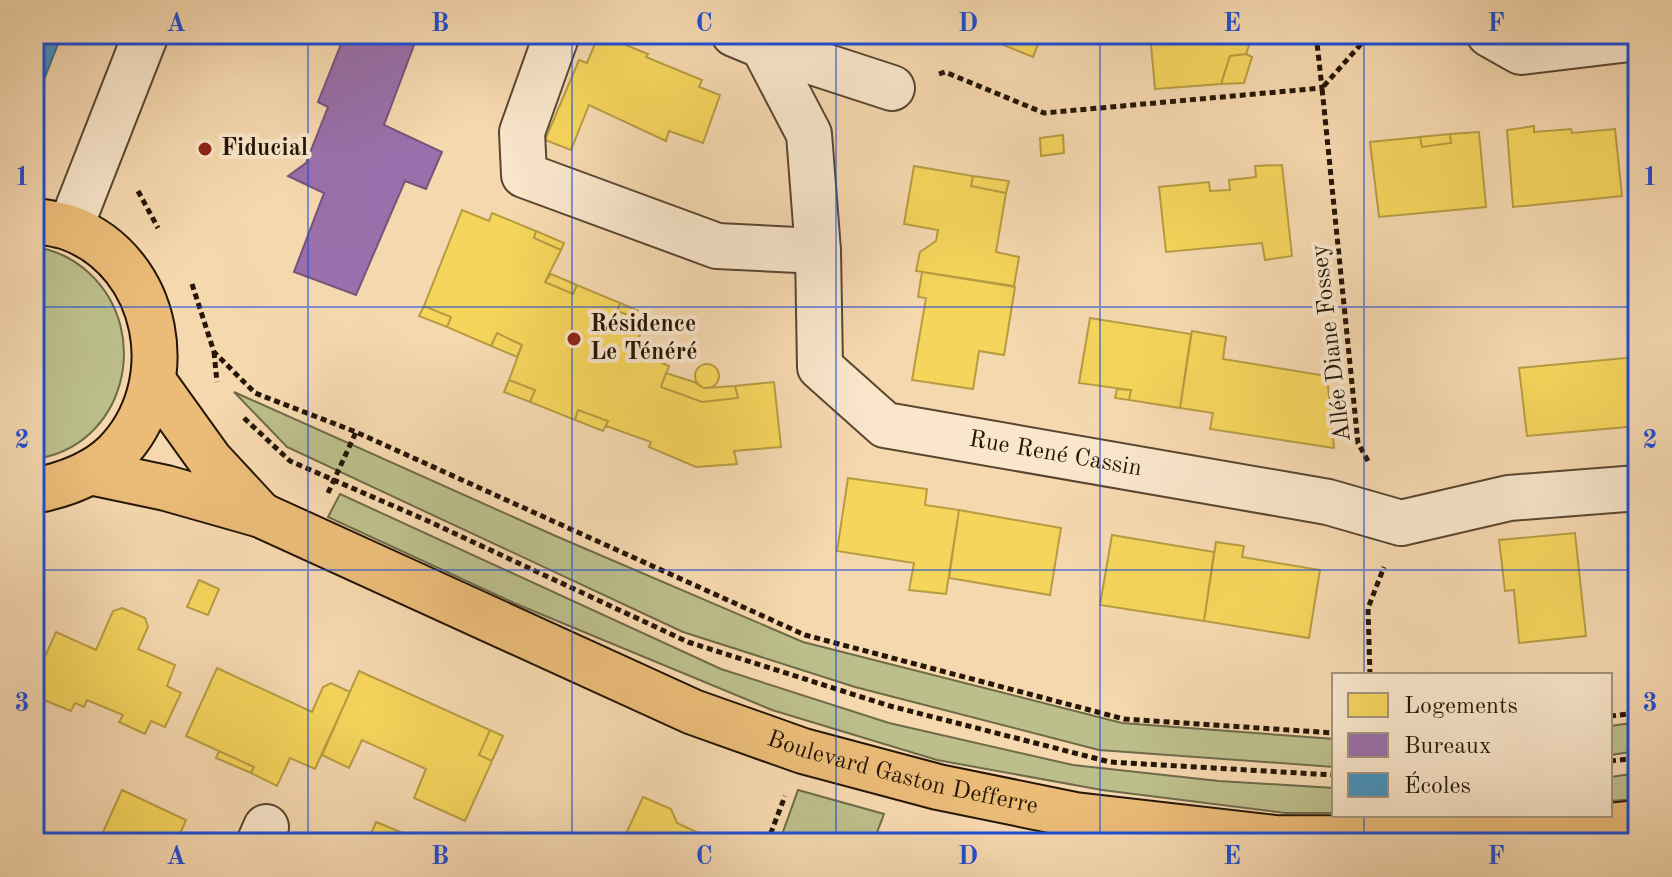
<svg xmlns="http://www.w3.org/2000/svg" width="1672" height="877" viewBox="0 0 1672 877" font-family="'Old Standard TT',serif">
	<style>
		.green { fill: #bcbf8b; stroke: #706a49; stroke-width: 2 }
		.homes { fill: #f6d55c; stroke: #b79c42; stroke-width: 2 }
		.offices { fill: #9970ab; stroke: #76557a; stroke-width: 2 }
		.schools { fill: #4393c3; stroke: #3a6e8b; stroke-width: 2 }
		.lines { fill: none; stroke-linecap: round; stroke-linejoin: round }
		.minor-casing { stroke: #594631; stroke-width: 48 }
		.major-casing { stroke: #251607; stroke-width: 48 }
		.path { stroke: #251607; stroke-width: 5; stroke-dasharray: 6 4; stroke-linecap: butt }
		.minor { stroke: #f9e6cb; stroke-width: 44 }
		.major { stroke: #ebbc78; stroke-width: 44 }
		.grid { fill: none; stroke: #1d4ed8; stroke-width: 2; stroke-opacity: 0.55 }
		.poi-dot { fill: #8f2418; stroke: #f9e6cb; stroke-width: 3 }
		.labels { text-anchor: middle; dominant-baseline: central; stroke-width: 8; stroke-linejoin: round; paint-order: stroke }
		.poi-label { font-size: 24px; font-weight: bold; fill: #251607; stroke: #f9e6cb; text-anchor: start }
		.street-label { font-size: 24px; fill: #251607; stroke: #f9e6cb }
		.neatline { fill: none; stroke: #1d4ed8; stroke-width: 3 }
		.grid-label { font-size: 26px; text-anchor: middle; font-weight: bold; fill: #1d4ed8 }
	</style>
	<rect width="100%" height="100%" fill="#f6d8af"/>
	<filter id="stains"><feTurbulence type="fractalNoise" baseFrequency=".0025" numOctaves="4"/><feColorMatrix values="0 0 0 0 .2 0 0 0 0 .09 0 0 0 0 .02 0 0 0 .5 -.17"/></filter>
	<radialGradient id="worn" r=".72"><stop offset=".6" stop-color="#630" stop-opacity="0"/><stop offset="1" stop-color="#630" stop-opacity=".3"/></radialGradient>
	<path class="green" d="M34 247C54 249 74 259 89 273 154 333 124 448 34 459Z
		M234 392 558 537 803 642 1122 723 1334 739V767L1099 750 855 687 683 632 287 447Z
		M340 494 721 669 889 723 1073 765 1219 781 1334 788V813H1285L1102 790 937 760 772 710 514 603 328 517Z
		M1638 722V751L1610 755V726Z
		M1638 773V799L1610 801V777Z
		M798 790 884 814 873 843H779Z"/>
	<path class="homes" d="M599 34 648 54 646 57 702 80 699 87 720 95 703 143 669 131 666 141 589 105 571 150 545 140 579 60 587 63Z
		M987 34H1004L1001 44 986 38Z
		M1004 34H1042L1033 57 1001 44Z
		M1150 34H1253L1246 54 1230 56 1221 84 1155 89Z
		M1246 54 1252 57 1244 83 1221 84 1230 56Z
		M1534 126V132L1571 129 1572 133 1615 129 1622 196 1513 207 1507 130Z
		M1479 132 1486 207 1379 217 1370 142 1420 137 1422 147 1451 143 1450 134Z
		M1450 134 1451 143 1422 147 1420 137Z
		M1063 135 1064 153 1041 156 1040 138Z
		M1282 165 1292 256 1265 260 1262 243 1166 252 1159 187 1209 182 1210 191 1230 190 1229 180 1256 177 1255 166Z
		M914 166 973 176 971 186 1006 193 996 252 1019 257 1014 286 916 271 920 252 936 241 938 230 904 224Z
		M973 176 1009 181 1006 193 971 186Z
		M462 210 489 221 492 213 536 231 534 238 561 250 545 282 573 294 577 285 620 303 617 311 645 321 634 350 669 366 661 387 702 402 738 398 735 386 774 382 781 447 734 451 737 464 696 467 649 447 651 442 606 426 608 421 578 410 575 420 530 402 535 390 509 380 522 345 497 333 491 346 447 327 451 317 424 306Z
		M536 231 564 243 561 250 534 238Z
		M922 272 1015 287 1004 355 979 351 973 389 912 380 926 298 918 297Z
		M551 274 577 285 573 294 545 282Z
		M620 303 648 315 645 321 617 311Z
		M424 306 451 317 447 327 419 316Z
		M1090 318 1191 334 1180 408 1129 400 1131 390 1079 383Z
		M1192 331 1226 337 1223 359 1327 376 1334 448 1210 429 1213 413 1180 408Z
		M497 333 522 345 517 357 491 346Z
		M1636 357 1638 426 1527 436 1519 368Z
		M695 376a12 12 0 1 1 24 0a12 12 0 1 1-24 0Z
		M666 373 694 382 704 388 735 386 738 398 702 402 661 387Z
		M509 380 535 390 530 402 504 392Z
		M1117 389 1131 390 1129 400 1115 398Z
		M578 410 608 421 603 431 575 420Z
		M848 478 927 489 925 505 959 510 946 594 909 590 914 563 837 551Z
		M959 510 1061 528 1050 595 949 578Z
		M1575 533 1586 636 1519 643 1514 590 1505 591 1499 540Z
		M1112 535 1214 552 1204 621 1100 605Z
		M1216 542 1244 546 1242 557 1320 570 1309 638 1204 621Z
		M199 580 219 589 208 615 187 607Z
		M122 608 145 618 148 627 138 649 175 665 167 686 181 693 165 727 151 721 145 734 119 722 123 715 87 700 84 707 75 703 71 711 34 696V681L56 632 96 650 113 611Z
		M217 668 312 712 323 687 331 683 350 692 315 769 290 758 277 786 251 773 254 767 186 736Z
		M359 671 490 730 479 755 492 761 465 821 414 798 426 769 362 740 349 768 322 755Z
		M490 730 503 736 492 761 479 755Z
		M219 751 254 767 251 773 216 758Z
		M122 790 186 820 176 843H98Z
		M643 797 671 809 677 823 709 838 707 843H610L614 833 624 838Z
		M376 822 427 843H367Z"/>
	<path class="offices" d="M345 34H386L414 45 384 125 442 152 426 189 405 181 356 295 294 272 324 193 288 176 306 163 328 107 318 102Z"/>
	<path class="schools" d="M34 34H62L43 82 34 84Z"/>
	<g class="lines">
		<g class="minor-casing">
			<g id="minor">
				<path d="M557 34 522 132 524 175 717 246 818 251"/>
				<path id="s1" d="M734 34 763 46 809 134 818 251 820 367 885 425 1328 502 1401 523 1509 498 1638 488"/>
				<path d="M1489 34 1521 52 1638 38"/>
				<path d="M763 46 892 88"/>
				<path d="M70 228 146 34"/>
				<path d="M259 843 266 827"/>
			</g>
		</g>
		<g class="major-casing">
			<g id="major">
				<path d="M34 220C46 223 59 224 70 228 161 263 182 385 116 453 94 475 64 485 34 491"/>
				<path d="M154 382 210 460 261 515"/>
				<path id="s2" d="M90 472 166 488 261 515 693 712 803 751 938 787 1075 815 1276 838 1485 839 1638 823"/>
			</g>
		</g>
		<path class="path" d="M939 74 945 72 1044 113 1322 88 1316 34
			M138 191 158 228
			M192 284 214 352 255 393 356 432 805 635 1124 719 1334 733
			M214 352 217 382
			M244 418 290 461 428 521 688 642 890 706 1110 762 1334 775
			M1368 461 1358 443 1322 88 1370 34
			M328 493 356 432
			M1370 675 1368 608 1384 567
			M1610 716 1638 713
			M1610 761 1638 758
			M767 843 785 796"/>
		<use href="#minor" class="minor"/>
		<use href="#major" class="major"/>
	</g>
	<path class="grid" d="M308 34V843M572 34V843M836 34V843M1100 34V843M1364 34V675M34 307H1638M34 570H1638M1364 815V843"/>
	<g class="poi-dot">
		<circle cx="205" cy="149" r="8"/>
		<circle cx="574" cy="339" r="8"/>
	</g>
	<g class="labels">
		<g class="poi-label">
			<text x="221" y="149">Fiducial</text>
			<text x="590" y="325">Résidence<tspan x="590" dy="28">Le Ténéré</tspan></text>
		</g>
		<g class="street-label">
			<text transform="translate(1332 343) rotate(-97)">Allée Diane Fossey</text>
			<text stroke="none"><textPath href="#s1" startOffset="624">Rue René Cassin</textPath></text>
			<text stroke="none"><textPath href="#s2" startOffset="870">Boulevard Gaston Defferre</textPath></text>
		</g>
	</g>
	<rect width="1672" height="877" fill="none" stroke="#f6d8af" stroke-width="88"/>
	<rect x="1332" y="673" width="280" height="144" fill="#f9e6cb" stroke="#a4937d" stroke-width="2"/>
	<rect x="1348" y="693" width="40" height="24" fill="#f6d55c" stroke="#a4937d" stroke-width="2"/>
	<text x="1404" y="713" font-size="24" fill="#251607">Logements</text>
	<rect x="1348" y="733" width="40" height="24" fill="#9970ab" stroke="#a4937d" stroke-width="2"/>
	<text x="1404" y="753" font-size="24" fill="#251607">Bureaux</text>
	<rect x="1348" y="773" width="40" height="24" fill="#4393c3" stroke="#a4937d" stroke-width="2"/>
	<text x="1404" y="793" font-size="24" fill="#251607">Écoles</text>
	<rect x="44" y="44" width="1584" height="789" class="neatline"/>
	<g class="grid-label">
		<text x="176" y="31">A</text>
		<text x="440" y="31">B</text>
		<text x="704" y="31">C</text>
		<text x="968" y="31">D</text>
		<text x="1232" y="31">E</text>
		<text x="1496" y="31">F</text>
		<text x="22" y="185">1</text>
		<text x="1650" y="185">1</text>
		<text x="22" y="448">2</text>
		<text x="1650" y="448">2</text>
		<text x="22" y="711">3</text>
		<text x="1650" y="711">3</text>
		<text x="176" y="864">A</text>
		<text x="440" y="864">B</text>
		<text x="704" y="864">C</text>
		<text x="968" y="864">D</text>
		<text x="1232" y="864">E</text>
		<text x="1496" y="864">F</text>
	</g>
	<rect width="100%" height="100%" filter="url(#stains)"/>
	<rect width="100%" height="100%" fill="url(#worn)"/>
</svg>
